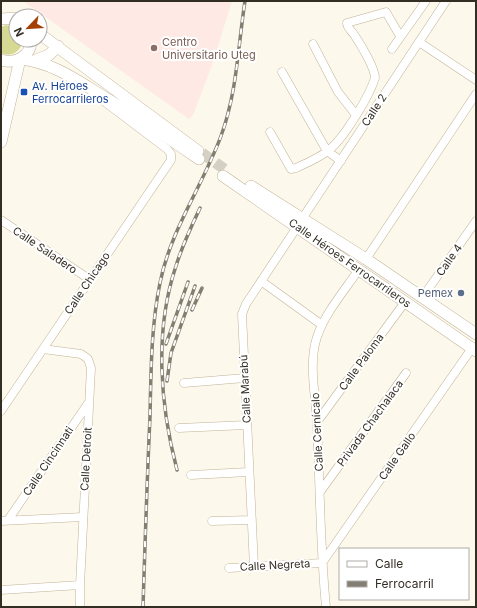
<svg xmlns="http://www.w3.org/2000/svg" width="477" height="608" viewBox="0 0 477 608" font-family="Inter,sans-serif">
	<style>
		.education { fill: #fee9e4 }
		.green { fill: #d5d994 }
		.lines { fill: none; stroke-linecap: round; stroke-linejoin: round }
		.secondary-tunnel { stroke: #d5d0c4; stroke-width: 11; stroke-dasharray: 11 5.5; stroke-linecap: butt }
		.minor-casing { stroke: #c0b296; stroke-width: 9 }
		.secondary-casing { stroke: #c0b296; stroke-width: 12 }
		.minor { stroke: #fff; stroke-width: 8 }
		.secondary { stroke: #fff; stroke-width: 11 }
		.rail-casing { stroke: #837e72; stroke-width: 3.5 }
		.rail { stroke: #fff; stroke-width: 2; stroke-dasharray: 6; stroke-linecap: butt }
		.education-dot { fill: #8d6e63; stroke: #fff; stroke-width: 1.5 }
		.transit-dot { fill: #1a4fb4; stroke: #fff; stroke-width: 1.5 }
		.service-dot { fill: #5c6f8a; stroke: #fff; stroke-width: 1.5 }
		.labels { text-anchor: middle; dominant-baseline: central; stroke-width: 4; stroke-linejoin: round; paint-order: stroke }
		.education-label { font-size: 11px; fill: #785e54; stroke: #fff; text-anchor: start }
		.transit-label { font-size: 11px; fill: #164399; stroke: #fff; text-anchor: start }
		.street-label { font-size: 11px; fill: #332e23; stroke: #fff }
		.service-label { font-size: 11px; fill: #4e5e75; stroke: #fff; text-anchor: end }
	</style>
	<rect width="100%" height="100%" fill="#fdf8ec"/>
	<path class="education" d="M23 1H232L212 65 193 115 189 119Z"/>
	<path class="green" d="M6 25 16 28V40H23C21 51 12 58 1 53V27Z"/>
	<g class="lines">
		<path class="secondary-tunnel" d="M202 153 227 171"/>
		<g class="minor-casing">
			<path id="minor" d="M419 42 476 80
				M313 44 338 92 356 115
				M392 49 426 1
				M282 72 327 151 341 161
				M270 132 291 169 296 168C307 163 319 158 329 150 344 138 369 97 375 78 375 68 361 45 355 36 352 31 347 28 347 23L386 12 400 36
				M302 219 446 1
				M1 220 89 279
				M366 259 476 94
				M261 281 322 325
				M422 298 476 221
				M43 349 81 354 88 359 91 368 80 585V607
				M184 383 245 378
				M1 411 171 160V154L167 149 97 96
				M317 422 405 302
				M179 428 247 425
				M191 475 249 472
				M320 492 406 373
				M8 520 89 402
				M1 521 83 517
				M212 521 252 520
				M254 567 242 314 246 304 297 227
				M229 568 322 563 472 348
				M1 590 80 585
				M326 607C320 546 320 485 317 424 316 396 308 364 317 337 325 313 345 290 359 269"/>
		</g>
		<g class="secondary-casing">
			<path id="secondary" d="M1 19 16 18
				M40 34 198 151
				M1 60C15 64 31 57 31 40
				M36 60 49 55 58 46
				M1 142 20 59C51 62 75 79 101 95 134 115 167 137 199 159
				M223 176 476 351
				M251 186 366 259 476 334"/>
		</g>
		<use href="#minor" class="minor"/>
		<use href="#secondary" class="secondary"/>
		<g class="rail-casing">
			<path id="rail" d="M192 310 202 288
				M166 344 188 282
				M167 381 171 353 195 286
				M177 470C160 405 154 331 176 266 182 246 191 227 200 208
				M143 607C145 544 147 480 150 417 151 372 151 326 160 283 170 231 203 185 221 136 237 93 238 46 245 1"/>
		</g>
		<use href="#rail" class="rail"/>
	</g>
	<circle class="education-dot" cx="154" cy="48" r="4"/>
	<rect class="transit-dot" x="20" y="88" width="8" height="8" rx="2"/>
	<circle class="service-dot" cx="461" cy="293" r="4"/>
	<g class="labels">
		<g class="education-label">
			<text x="162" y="42">Centro<tspan x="162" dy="13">Universitario Uteg</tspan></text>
		</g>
		<g class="transit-label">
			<text x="32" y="86">Av. Héroes<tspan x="32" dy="13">Ferrocarrileros</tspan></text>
		</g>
		<g class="street-label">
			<text transform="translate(374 110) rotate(-57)">Calle 2</text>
			<text transform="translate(45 250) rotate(34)">Calle Saladero</text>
			<text transform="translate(449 260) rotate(-55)">Calle 4</text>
			<text transform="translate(350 263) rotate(35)">Calle Héroes Ferrocarrileros</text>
			<text transform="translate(87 283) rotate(-56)">Calle Chicago</text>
			<text transform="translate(361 362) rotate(-54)">Calle Paloma</text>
			<text transform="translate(245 389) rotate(-93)">Calle Marabú</text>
			<text transform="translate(370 423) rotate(-54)">Privada Chachalaca</text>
			<text transform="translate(317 432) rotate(-93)">Calle Cernícalo</text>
			<text transform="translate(397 456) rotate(-55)">Calle Gallo</text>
			<text transform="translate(86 459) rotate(-87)">Calle Detroit</text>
			<text transform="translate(48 461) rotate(-56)">Calle Cincinnati</text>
			<text transform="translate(275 565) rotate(-3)">Calle Negreta</text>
		</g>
		<g class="service-label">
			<text x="453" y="293">Pemex</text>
		</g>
	</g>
	<rect width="477" height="608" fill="none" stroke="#332e23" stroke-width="4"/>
	<rect x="339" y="548" width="130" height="52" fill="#ffffff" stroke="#adaba7"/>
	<rect x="347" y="561" width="20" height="6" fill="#ffffff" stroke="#adaba7"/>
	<text x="375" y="568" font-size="12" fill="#332e23">Calle</text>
	<rect x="347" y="581" width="20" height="6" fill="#837e72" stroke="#adaba7"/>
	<text x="375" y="588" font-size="12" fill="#332e23">Ferrocarril</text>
	<g transform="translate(28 28) rotate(245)"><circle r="19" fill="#ffffff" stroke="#adaba7"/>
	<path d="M0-3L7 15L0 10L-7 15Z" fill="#a34103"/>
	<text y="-6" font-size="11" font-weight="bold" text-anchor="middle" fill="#332e23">N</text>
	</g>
</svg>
